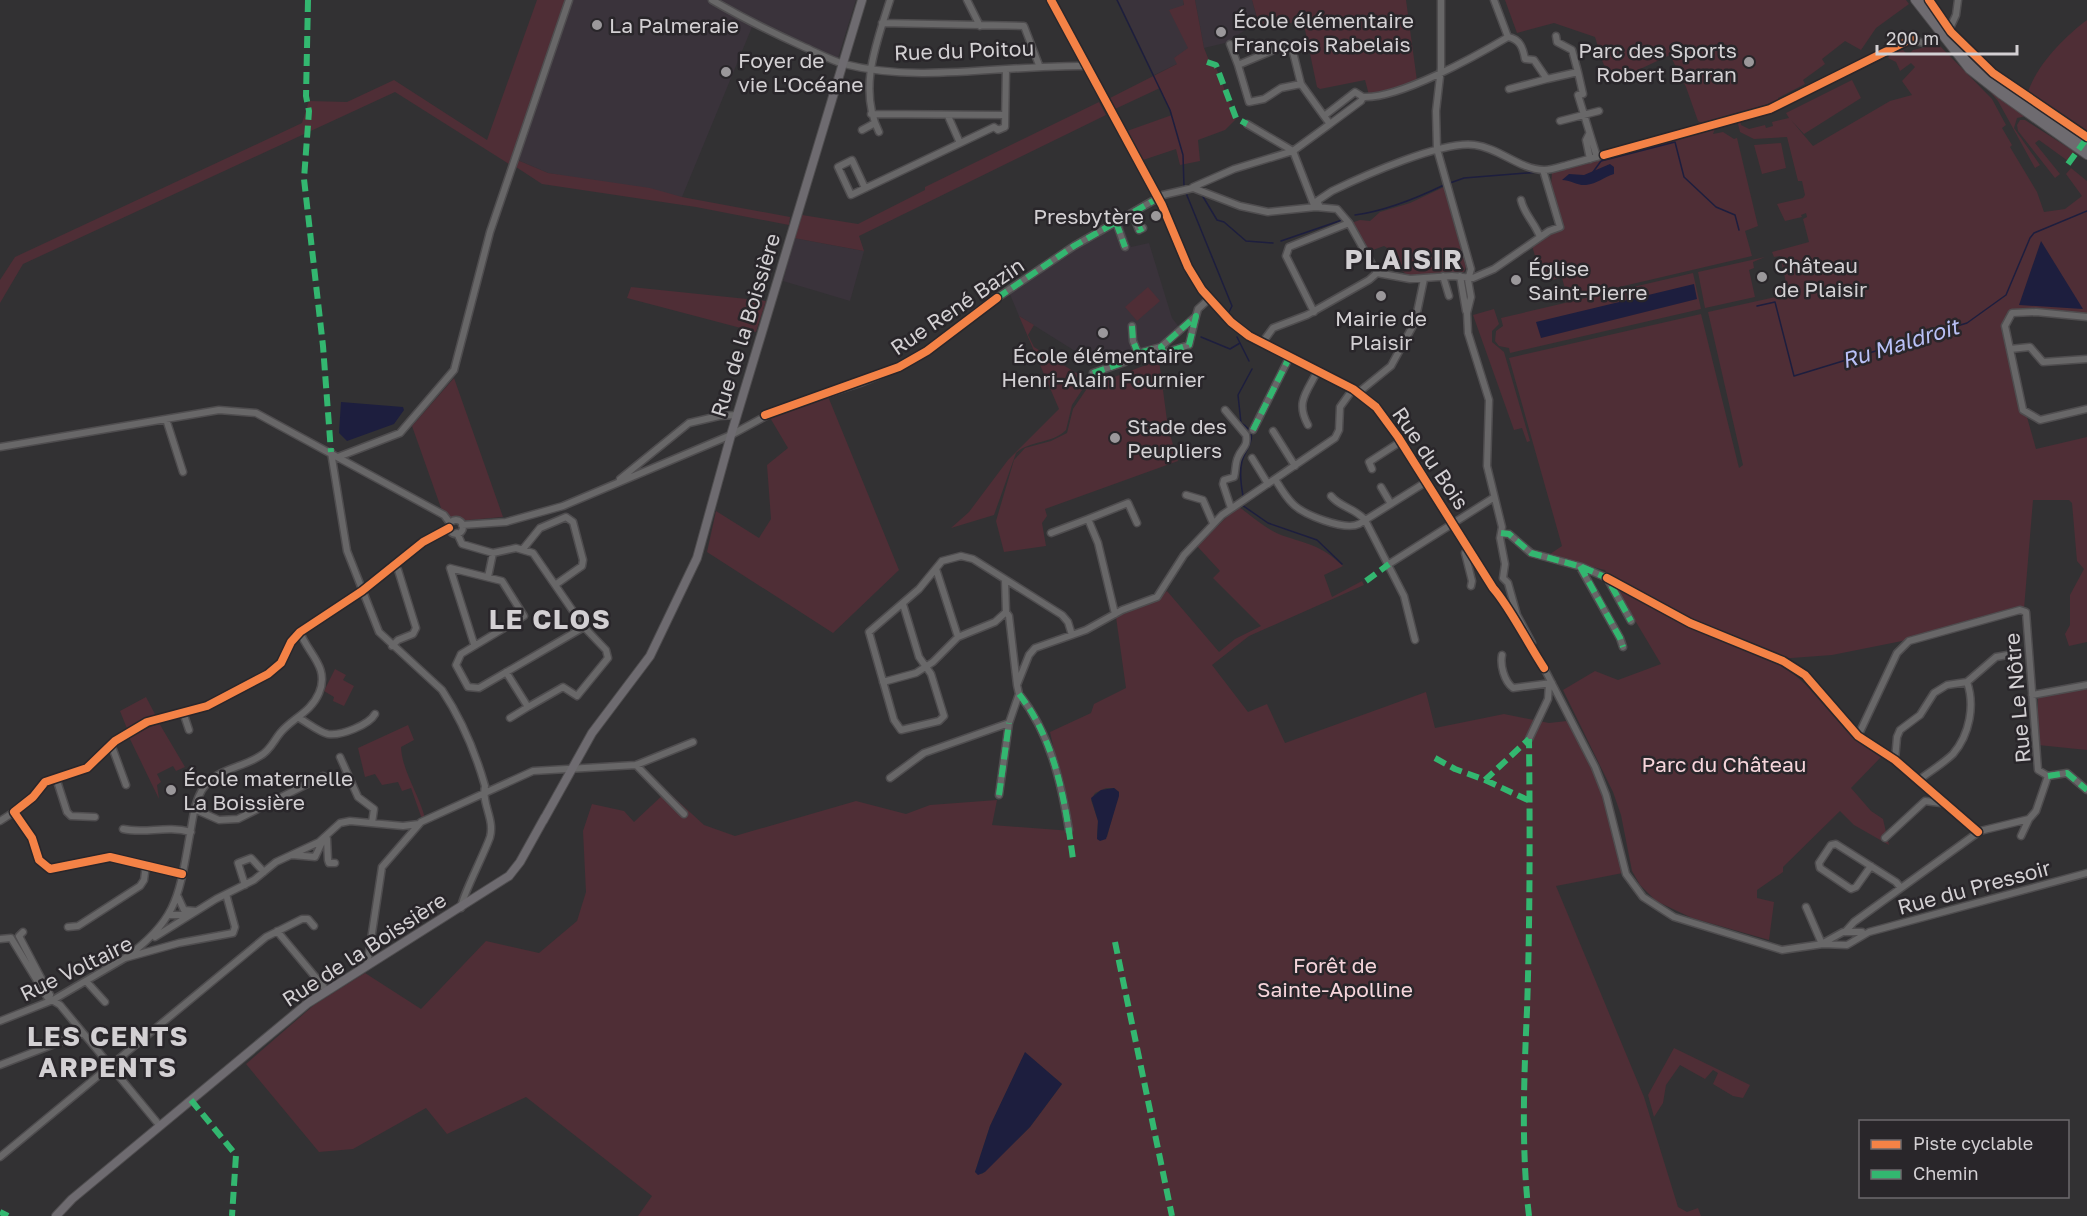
<svg xmlns="http://www.w3.org/2000/svg" width="2087" height="1216" viewBox="0 0 2087 1216" font-family="'Golos Text',sans-serif">
	<style>
		.built { fill: #3a333b }
		.green { fill: #4f2e36; fill-rule: evenodd }
		.water { fill: #1d1e3e }
		.lines { fill: none; stroke-linecap: round; stroke-linejoin: round }
		.stream { stroke: #1d1e3e; stroke-width: 1.5 }
		.minor-casing { stroke: #4f4d4f; stroke-width: 9 }
		.major-casing { stroke: #4f4d4f; stroke-width: 10 }
		.minor { stroke: #686768; stroke-width: 6 }
		.major { stroke: #6e6b70; stroke-width: 8 }
		.quiet { stroke: #33b770; stroke-width: 6; stroke-dasharray: 12 6; stroke-linecap: butt }
		.cycleway-casing { stroke: #29262a; stroke-width: 11 }
		.cycleway { stroke: #f48246; stroke-width: 8 }
		.poi-dot { fill: #9b989b; stroke: #29262a; stroke-width: 2 }
		.labels { text-anchor: middle; dominant-baseline: central; stroke-width: 5; stroke-linejoin: round; paint-order: stroke }
		.poi-label { font-size: 21px; fill: #d3d0d3; stroke: #29262a; text-anchor: start }
		.street-label { font-size: 21px; fill: #d3d0d3; stroke: #29262a }
		.park-label { font-size: 21px; fill: #f6d5db; stroke: #29262a }
		.water-label { font-size: 22px; font-style: italic; fill: #b9c0f6; stroke: #29262a }
		.district-label { font-size: 27px; font-weight: bold; letter-spacing: 1.5px; fill: #d3d0d3; stroke: #29262a }
	</style>
	<rect width="100%" height="100%" fill="#323133"/>
	<path class="built" d="M570 0H856L838 58 752 27 682 197 548 173 515 159Z
		M1118 0H1183L1188 48 1177 64 1154 75Z
		M1195 0H1252L1258 22 1225 43 1204 48Z
		M1121 220 1131 247 1149 243 1172 318 1179 327 1160 344 1128 354 1123 360 1099 366 1019 316 1009 292Z
		M794 238 864 251 850 301 783 281Z"/>
	<path class="green" d="M537 0H569L509 164 395 92 23 264 0 303V280L15 257 302 123 309 101 347 102 394 80 487 140Z
		M1183 0H1195L1204 48 1210 63 1215 65 1236 119 1225 130 1198 140 1200 161 1180 165 1176 149 1143 160 1127 131 1172 115 1160 88 1115 109 1110 98 1177 64 1174 58 1188 48 1169 10 1184 5Z
		M1252 0H1406L1417 81 1369 95 1365 80 1320 89 1317 87 1303 20 1283 25 1284 29 1279 30 1276 22 1259 25Z
		M1505 0H1906L1909 4 1876 28 1861 50 1845 41 1822 59 1825 64 1803 80 1805 84 1778 98V101L1703 124 1698 121 1686 87 1670 55 1621 78C1601 72 1601 55 1595 37L1554 23 1517 33Z
		M2087 20V133L2071 126 2027 95C2035 67 2064 37 2087 20Z
		M1938 44 1992 99 2006 125 2002 128 2012 145 2010 147 2037 192 2044 212 2065 209 2082 196 2066 174 2071 168 2087 181V315L2029 309 2006 314 2011 360 2036 449 2087 437V642L2069 646 2065 634 2070 625V595L2084 569 2077 561 2072 503 2069 500H2033L2024 609 1912 639 1832 655 1777 659 1806 685 1850 735 1882 756 1851 788 1871 811 1883 819 1889 845 1854 825 1840 811 1783 867V872L1757 890V898L1774 902 1769 940 1692 918 1656 901 1640 885 1632 871 1621 815 1613 792 1563 690 1595 671 1618 680 1661 664 1605 570 1547 556 1562 546 1509 358 1701 314 1739 468 1743 465 1708 312 1780 296 1779 289 1787 287 1780 256 1774 257 1772 252 1809 242 1803 219 1807 217 1806 213 1801 215 1802 217 1785 221 1777 204 1803 198 1805 195 1802 181H1798L1787 137 1754 139 1740 132 1737 120 1740 119 1741 125 1749 129 1765 125 1766 128 1773 126 1772 122 1789 118 1786 113 1852 80 1861 98 1804 134 1791 120 1813 146 1890 101 1912 95 1902 81 1915 67 1911 63 1900 71 1896 62 1888 58 1891 53 1903 50 1908 55 1913 50Z
		M1986 87 2026 116 2017 118 2014 128 2040 165 2035 168 1998 101Z
		M1099 102 1106 115 859 236 864 251 794 238 802 215 858 224 925 190V187Z
		M2020 120H2025L2075 152 2068 161 2039 140 2035 143 2060 174 2055 178 2018 131 2017 125Z
		M1716 126 1713 134 1723 132 1734 139 1737 138 1758 226 1745 231 1752 256 1568 299 1558 264 1560 278 1543 282 1532 246 1550 232 1563 228 1551 186 1552 173Z
		M1781 143 1786 168 1762 174 1754 145Z
		M515 159 548 173 650 188 682 197 790 217 789 225 696 207 542 184 513 165Z
		M1444 187 1466 267 1464 272 1410 277 1401 270H1393L1389 249 1384 246 1367 252 1351 223 1360 220 1370 221 1380 212 1410 203Z
		M1765 257 1753 262 1754 268 1749 270 1755 297 1705 308 1698 272Z
		M1693 273 1701 309 1510 353 1509 348 1499 346 1495 341 1496 331 1503 326 1501 318Z
		M631 287 766 301 756 332 627 298Z
		M1148 287 1160 301 1137 321 1125 307Z
		M1494 309 1499 324 1492 331V342L1504 352 1530 441 1527 442 1522 428 1514 430 1473 315Z
		M1019 316 1034 325 1028 335 1034 347 1086 379 1083 383 1084 387 1072 405 1066 430C1052 444 1030 440 1016 453L994 515 951 528 969 512 1008 460 1059 409Z
		M1159 360 1168 428 1178 461 1045 509 1047 516 1042 523 1046 546 1004 552 996 521 1014 460 1025 448 1051 441 1067 433 1073 409 1088 387Z
		M454 378 503 517 446 522 412 426Z
		M827 394 899 570 833 633 707 552 716 511 759 538 771 519 767 465 788 448 769 416Z
		M1238 506C1251 516 1266 529 1281 535 1310 545 1319 544 1343 566L1324 575 1332 597 1362 581 1364 585 1249 636 1212 665 1248 712 1267 704 1285 743 1426 692 1435 728 1504 714 1549 723 1567 721 1569 724 1597 775 1628 872 1556 886 1644 1097 1678 1207 1687 1212 1698 1208 1701 1216H638L652 1196 526 1097 447 1134 426 1108 353 1149 319 1152 246 1064 314 1005 365 973 421 1009 486 941 539 953 577 921 586 892 583 831 592 804 624 811 634 822 667 791 704 825 735 836 856 801 906 814 930 805 997 800 992 825 1072 831 1050 732 1091 713 1094 704 1126 688 1116 617 1151 603 1167 591 1219 652 1235 639 1261 626 1213 578 1220 571 1197 546ZM1106 788H1114L1119 792 1107 837 1097 836 1098 821 1091 800 1095 793ZM1025 1053 1062 1084 1030 1127 982 1174 975 1172 990 1126Z
		M335 669 346 675 343 680 354 686 344 706 333 701 334 697 324 691Z
		M2087 687V750L2038 745V696Z
		M146 697 156 716 128 731 120 711Z
		M159 723 185 767 176 771 173 766 157 774 161 782 157 785 159 799 129 737Z
		M408 725 414 740 401 747C402 771 419 794 425 818L422 819 411 788 402 791 398 782 382 785 375 774 365 777 358 748Z
		M1674 1048 1750 1085 1743 1098 1733 1096 1713 1084 1718 1073 1713 1070 1705 1079 1680 1065 1666 1085 1663 1103 1654 1117 1648 1095Z"/>
	<path class="water" d="M1610 164 1614 167V174C1604 177 1597 184 1586 185 1578 186 1570 180 1562 180L1569 174 1584 175Z
		M2041 241 2083 309 2019 305Z
		M1694 284 1697 299 1541 338 1536 322Z
		M341 402 403 407 404 410 394 424 347 441 339 433Z
		M1114 788 1119 792V796L1106 839 1100 841 1097 839 1098 821 1091 798 1101 790Z
		M1025 1052 1062 1084 1030 1127 985 1172 978 1175 975 1172 990 1126Z"/>
	<g class="lines">
		<path class="stream" d="M1117 0 1170 110 1183 155 1184 186
			M1593 172 1601 161 1675 142 1684 177 1716 207 1735 215 1739 230
			M1450 183 1464 178 1540 172
			M1186 193 1232 306 1228 314
			M1202 195 1217 220 1224 222 1246 241 1273 243
			M1355 215C1386 211 1415 199 1444 185
			M1281 241 1342 220
			M1757 306 1775 302 1794 376 1967 323 2006 295 2030 238 2034 233 2087 211
			M1201 337 1230 349 1240 343
			M1237 337 1249 361
			M1243 496C1241 485 1239 473 1242 461 1247 446 1261 435 1241 423L1238 395 1252 369
			M1242 505 1268 523 1317 540 1342 564"/>
		<g class="minor-casing">
			<path id="minor" d="M712 0C741 17 771 32 802 46 816 52 830 60 844 64 921 84 1009 64 1087 66
				M967 0 980 26
				M1051 0 1162 205 1188 267 1202 290 1231 322 1249 336 1353 389 1376 407 1398 437 1493 588C1510 607 1528 644 1544 668
				M1441 0V68L1436 111 1437 149 1471 269 1468 280 1471 297 1467 313 1468 333 1489 400 1487 466 1502 527 1500 538 1505 564 1503 578
				M1494 0 1508 37
				M882 23 1024 26 1039 65
				M1950 28 1956 15 1958 0
				M1556 36 1557 42 1572 50 1578 72
				M1508 37C1520 39 1523 48 1525 59L1534 60 1547 79 1578 72 1583 94 1578 95 1597 157
				M1230 44 1238 65
				M1301 84 1281 88 1264 99 1249 102 1238 65 1286 45 1292 48 1301 84 1324 116
				M1509 89 1547 79
				M1355 92 1363 97 1361 101 1330 124 1324 116Z
				M1363 97C1399 99 1476 56 1508 37
				M871 114 1005 115
				M948 116 960 143
				M1560 121 1599 111
				M1247 124 1293 151
				M862 130 875 123
				M879 132C858 89 876 44 890 0
				M1589 134 1586 140 1590 159
				M1293 151 1314 205
				M1193 187 1234 169 1293 151 1330 124
				M865 188 852 160 838 167 851 195C899 172 946 150 994 127L998 130 1005 127 1006 69
				M1521 200C1524 214 1535 223 1540 237
				M1320 207 1317 201 1332 191C1363 176 1443 140 1475 145 1499 148 1519 169 1544 170 1551 170 1560 167 1567 165L1770 109 1911 39 1923 43 1934 40
				M1132 213 1139 230 1143 228
				M1116 222 1125 247
				M1377 273 1410 279 1452 276 1473 278 1494 269 1549 231 1560 227 1543 170
				M1443 276 1449 296
				M1460 276 1466 311
				M1314 312 1286 256 1289 247 1349 223
				M1196 316 1189 345 1164 353 1161 347Z
				M1196 316 1198 309 1209 299
				M2087 317 2036 312 2012 313 2005 326 2023 410 2040 420 2087 409
				M1132 326 1133 341 1138 353
				M1262 343 1273 328 1307 315 1369 280 1377 273
				M2010 349 2030 347 2043 362 2087 359
				M1093 373 1125 362 1131 355 1161 347
				M1359 392 1391 366 1415 322 1424 279
				M1225 410 1246 435C1248 447 1242 447 1238 457 1235 463 1236 470 1234 477L1224 480 1223 484 1231 508
				M166 419 183 472
				M1308 425C1295 402 1307 392 1318 370
				M1253 430 1290 356
				M1273 431 1295 466
				M0 447 219 410 256 413 444 515 450 523
				M331 452 347 551 379 632 442 690C462 720 475 751 485 786 481 803 495 819 490 837 486 850 460 901 461 908
				M338 457 400 433 454 370 490 232 569 0
				M1252 458 1268 484
				M1372 469 1369 462 1400 442
				M620 479 689 423 719 416 737 415
				M1275 479C1280 487 1285 496 1292 503 1303 515 1345 531 1359 524L1426 482
				M1381 487 1391 504
				M1186 495 1203 500 1213 523
				M1331 496C1341 508 1355 508 1365 520L1404 596 1415 640
				M1088 519 1128 503 1137 523
				M449 527a7 7 0 1 1 14 0a7 7 0 1 1-14 0Z
				M462 525 506 522 563 506 731 435 777 410 860 383 899 367 927 351 982 308 1074 246 1163 195 1193 188 1240 206 1268 212 1316 207 1337 209 1349 223 1377 273
				M457 533 462 544 493 553 516 548 533 553 584 627 606 650 608 658 577 696 563 687 528 707 506 672
				M1051 533 1088 519 1098 543 1115 614
				M1501 533 1509 534 1531 553 1582 567 1607 578 1631 621
				M523 549 540 528 566 517 573 522 583 560 582 566 555 585
				M1468 549 1465 553 1472 581 1471 586
				M1389 564 1493 498
				M1580 567 1620 638 1623 647
				M936 569 958 637
				M488 577 493 553
				M1503 578 1508 583 1517 615 1532 643
				M1005 580 1006 612 1009 616 1017 685
				M903 604 919 657 931 674 944 716 939 721 901 730 894 720 869 632 919 589 942 561 961 556 973 559 1062 615 1068 622 1072 635
				M474 644 450 568 502 581 524 616 461 654 456 665 468 687 479 688 584 627
				M392 646 398 640 413 634 416 628 398 570 394 565
				M1502 655C1500 665 1504 681 1513 688L1552 683
				M1783 661 1805 675 1858 736 1895 760 1978 832
				M1543 666 1595 767 1606 795 1626 874 1643 897 1674 917 1782 950 1823 944 1847 945 1869 932 2087 873
				M883 682 916 673 933 662 958 637 995 622 1006 612
				M1019 694C1050 733 1061 782 1069 830
				M2032 695 2087 685
				M183 712 189 730
				M299 718C308 723 319 732 328 734 341 736 369 725 375 714
				M510 718 528 707
				M1858 736 1897 653 1909 641 2020 610 2026 612 2038 770 2048 776
				M1529 739 1548 699 1549 684
				M111 744 126 785
				M340 757 358 797 374 809 372 823
				M1895 760 1897 737 1900 730 1920 715 1934 693 1947 685 1967 682 1996 657 2013 654
				M636 765 684 814
				M2048 776 2067 773 2087 790
				M56 778 67 812 71 816 95 817
				M890 778 924 753 1009 723
				M1919 780C1929 772 1944 763 1953 754 1970 734 1975 705 1967 682
				M999 795 1009 723 1019 694 1017 685 1029 655 1035 648 1086 630 1122 610 1157 597 1184 555 1222 515 1335 438 1339 430 1340 407 1353 389
				M194 809 219 820 238 819 323 776
				M0 821 14 812
				M123 829C147 834 165 825 191 832
				M2021 836 2029 819
				M1885 838 1925 801 1941 803
				M327 839 328 860 329 863H335
				M292 855 315 857 324 838
				M1871 866 1856 887 1851 889 1820 868 1819 863 1831 845 1836 844 1896 882 1901 888
				M182 874 110 857 50 869 39 860 32 838 14 812 33 797 45 782 87 768 115 741 147 722 207 706 268 674 281 663 291 642 300 632 362 591 423 542 449 528
				M245 885 238 863 251 858 264 872
				M178 897 184 910 196 911
				M1806 907 1822 944
				M170 915H189
				M68 927 78 926 140 886 144 880 146 865
				M277 931 327 991
				M23 932 19 936 50 995
				M1845 932 1854 922 1980 831 2029 819 2036 811 2048 776
				M155 937 216 899 254 880 276 862 319 842 340 823 350 821 403 826 419 824
				M0 939 11 938 47 997 60 1005 160 1126
				M1825 942 1843 932H1862
				M125 958C178 920 179 895 190 834 193 819 194 803 202 790 216 768 240 769 260 756 270 751 274 740 281 732 293 718 311 712 319 693 330 667 308 654 300 632
				M367 966 382 867 421 822 533 771 636 765 693 742
				M86 981 105 1002
				M0 1021 53 1000 125 958 179 943 233 933 235 927 226 894
				M0 1065 83 1033
				M0 1157 266 937 302 919H308L314 926"/>
		</g>
		<g class="major-casing">
			<path id="major" d="M1915 0 1969 69 2002 95 2087 155
				M1921 0 1955 45 1979 69 2087 147
				M543 821 592 733 650 656 697 558 731 435 862 0
				M56 1216 72 1199 308 1003 509 876 520 862 545 817"/>
		</g>
		<use href="#minor" class="minor"/>
		<use href="#major" class="major"/>
		<path class="quiet" d="M308 0 306 96 309 111 304 179 323 346 331 452
			M1207 62 1216 65 1236 118 1247 124
			M2068 164 2087 138
			M1132 213 1139 230 1143 228
			M1116 222 1125 247
			M997 298 1074 246 1153 201
			M1196 316 1189 345 1164 353 1161 347Z
			M1132 326 1133 341 1138 353
			M1093 373 1125 362 1131 355 1161 347
			M1253 430 1290 356
			M1501 533 1509 534 1531 553 1582 567 1607 578 1631 621
			M1580 566 1620 638 1623 647
			M1366 581 1389 564
			M1019 694C1056 741 1065 801 1073 859
			M1435 758 1455 769 1485 780 1529 739
			M2048 776 2067 773 2087 790
			M1485 780 1530 801
			M999 795 1009 723
			M1115 942 1172 1216
			M191 1100 236 1155 232 1216
			M0 1212 8 1216
			M1529 1216C1521 1148 1524 1078 1527 1010 1530 920 1530 830 1529 739"/>
		<g class="cycleway-casing">
			<path id="cycleway" d="M1051 0 1162 205 1188 267 1202 290 1231 322 1249 336 1353 389 1376 407 1398 437 1493 588C1510 607 1528 644 1544 668
				M1929 0 1951 32 1993 73 2087 137
				M1604 155 1770 109 1911 39
				M765 415 899 367 927 351 997 298
				M1607 578 1690 623 1783 661 1805 675 1858 736 1895 760 1978 832
				M182 874 110 857 50 869 39 860 32 838 14 812 33 797 45 782 87 768 115 741 147 722 207 706 268 674 281 663 291 642 300 632 362 591 423 542 449 528"/>
		</g>
		<use href="#cycleway" class="cycleway"/>
	</g>
	<g class="poi-dot">
		<circle cx="597" cy="25" r="6"/>
		<circle cx="1221" cy="32" r="6"/>
		<circle cx="1749" cy="62" r="6"/>
		<circle cx="726" cy="72" r="6"/>
		<circle cx="1156" cy="216" r="6"/>
		<circle cx="1762" cy="277" r="6"/>
		<circle cx="1516" cy="280" r="6"/>
		<circle cx="1381" cy="296" r="6"/>
		<circle cx="1103" cy="333" r="6"/>
		<circle cx="1115" cy="438" r="6"/>
		<circle cx="171" cy="790" r="6"/>
	</g>
	<g class="labels">
		<g class="poi-label">
			<text x="1233" y="20">École élémentaire<tspan x="1233" dy="24">François Rabelais</tspan></text>
			<text x="609" y="25">La Palmeraie</text>
			<text x="1737" y="50" text-anchor="end">Parc des Sports<tspan x="1737" dy="24">Robert Barran</tspan></text>
			<text x="738" y="60">Foyer de<tspan x="738" dy="24">vie L'Océane</tspan></text>
			<text x="1144" y="216" text-anchor="end">Presbytère</text>
			<text x="1774" y="265">Château<tspan x="1774" dy="24">de Plaisir</tspan></text>
			<text x="1528" y="268">Église<tspan x="1528" dy="24">Saint-Pierre</tspan></text>
			<text x="1381" y="318" text-anchor="middle">Mairie de<tspan x="1381" dy="24">Plaisir</tspan></text>
			<text x="1103" y="355" text-anchor="middle">École élémentaire<tspan x="1103" dy="24">Henri-Alain Fournier</tspan></text>
			<text x="1127" y="426">Stade des<tspan x="1127" dy="24">Peupliers</tspan></text>
			<text x="183" y="778">École maternelle<tspan x="183" dy="24">La Boissière</tspan></text>
		</g>
		<g class="street-label">
			<text transform="translate(964 50) rotate(-2)">Rue du Poitou</text>
			<text transform="translate(957 306) rotate(-34)">Rue René Bazin</text>
			<text transform="translate(745 325) rotate(-73)">Rue de la Boissière</text>
			<text transform="translate(1431 458) rotate(56)">Rue du Bois</text>
			<text transform="translate(2017 698) rotate(-95)">Rue Le Nôtre</text>
			<text transform="translate(1974 887) rotate(-15)">Rue du Pressoir</text>
			<text transform="translate(364 949) rotate(-33)">Rue de la Boissière</text>
			<text transform="translate(76 968) rotate(-26)">Rue Voltaire</text>
		</g>
		<g class="park-label">
			<text x="1724" y="764">Parc du Château</text>
			<text x="1335" y="965">Forêt de<tspan x="1335" dy="24">Sainte-Apolline</tspan></text>
		</g>
		<g class="water-label">
			<text transform="translate(1900 343) rotate(-17)">Ru Maldroit</text>
		</g>
		<g class="district-label">
			<text x="1404" y="259">PLAISIR</text>
			<text x="550" y="619">LE CLOS</text>
			<text x="108" y="1036">LES CENTS<tspan x="108" dy="31">ARPENTS</tspan></text>
		</g>
	</g>
	<rect x="1859" y="1120" width="210" height="78" fill="#29262a" stroke="#6d6a6e" stroke-width="1.5"/>
	<rect x="1871" y="1140" width="30" height="9" fill="#f48246" stroke="#6d6a6e" stroke-width="1.5"/>
	<text x="1913" y="1150" font-size="18" fill="#d3d0d3">Piste cyclable</text>
	<rect x="1871" y="1170" width="30" height="9" fill="#33b770" stroke="#6d6a6e" stroke-width="1.5"/>
	<text x="1913" y="1180" font-size="18" fill="#d3d0d3">Chemin</text>
	<path d="M1877 45v9h140v-9" fill="none" stroke="#d3d0d3" stroke-width="3"/>
	<text x="1886" y="45" font-size="18" fill="#d3d0d3" stroke="#29262a" stroke-width="4.5" paint-order="stroke">200 m</text>
</svg>
